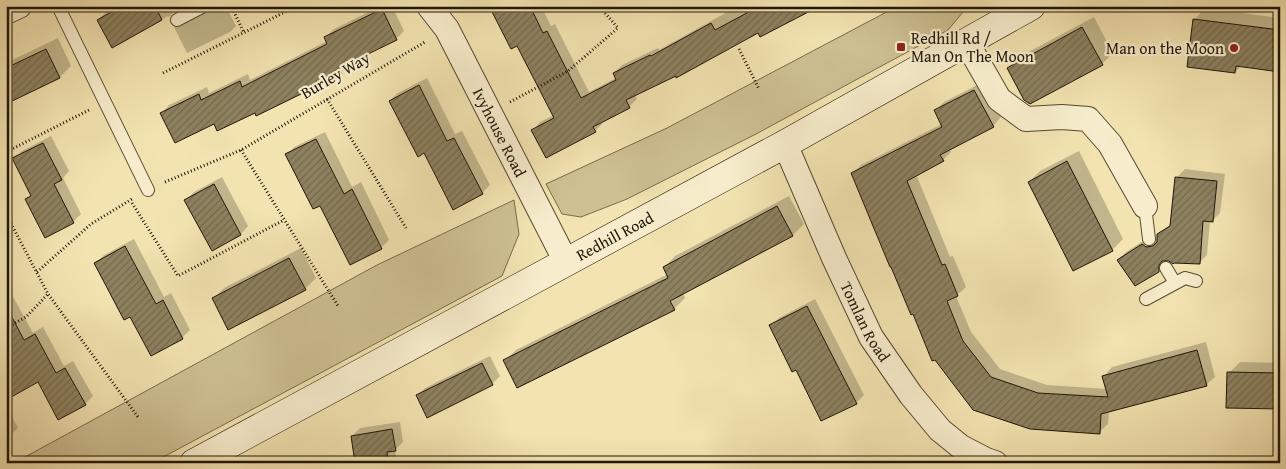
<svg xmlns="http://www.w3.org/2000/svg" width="1286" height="469" viewBox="0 0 1286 469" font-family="'Gentium Book Plus',serif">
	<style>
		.green { fill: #cec093; stroke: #776b4e }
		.shadow { fill: #0003 }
		.building { fill: url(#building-hatch); stroke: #201608 }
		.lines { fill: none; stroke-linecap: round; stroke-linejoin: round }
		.lane-casing { stroke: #544932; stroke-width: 14 }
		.street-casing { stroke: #544932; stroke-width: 26 }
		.secondary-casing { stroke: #201608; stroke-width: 29 }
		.path { stroke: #201608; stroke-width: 3; stroke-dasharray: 1 2.5; stroke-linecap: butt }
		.lane { stroke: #f7edcc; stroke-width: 12 }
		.street { stroke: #f7edcc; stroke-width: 24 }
		.secondary { stroke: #f7edcc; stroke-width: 28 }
		.poi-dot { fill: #8f2418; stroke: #f7edcc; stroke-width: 2 }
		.labels { text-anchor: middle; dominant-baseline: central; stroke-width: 4.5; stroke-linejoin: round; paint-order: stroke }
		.poi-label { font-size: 16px; fill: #201608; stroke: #f7edcc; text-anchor: start }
		.street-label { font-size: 16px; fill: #201608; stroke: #f7edcc }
	</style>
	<defs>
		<pattern id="building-hatch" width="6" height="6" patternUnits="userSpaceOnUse" patternTransform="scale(1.25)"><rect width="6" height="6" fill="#8d815f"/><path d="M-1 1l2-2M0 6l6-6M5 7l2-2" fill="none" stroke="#73694c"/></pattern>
	</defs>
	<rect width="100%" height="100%" fill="#f2e3b0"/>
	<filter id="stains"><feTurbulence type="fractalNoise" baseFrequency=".004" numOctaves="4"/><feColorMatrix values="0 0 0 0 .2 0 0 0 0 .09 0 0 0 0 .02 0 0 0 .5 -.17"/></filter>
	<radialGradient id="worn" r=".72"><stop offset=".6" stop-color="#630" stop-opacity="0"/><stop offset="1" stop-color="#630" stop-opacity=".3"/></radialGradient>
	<path class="green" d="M898 6H965L963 12 948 30 756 134 627 199 581 217 562 214 546 184 667 128Z
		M514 200 519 234 502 276 152 463H14L377 265Z"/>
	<path class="shadow" d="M119 6H184L175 11 169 17 168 16 112 46 98 20 104 14Z
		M213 6H226L236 26 230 32 187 53 174 27 180 22 183 23 188 22 213 8Z
		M381 6H392L404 31 396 39 348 62 349 65 341 73 255 111 214 123 162 113 169 105 207 87 209 93 248 74 250 80 327 41 326 37 334 29Z
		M484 6H541L551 26 555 24 589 92 616 78 614 73 622 65 658 48 659 50 738 6H798L758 31 635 95 637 99 629 107 601 122 602 124 595 131 533 130 540 122 554 115 518 44 492 9 487 11Z
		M835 6H851L838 12Z
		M1205 8 1280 18V71L1241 66 1235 72 1194 20Z
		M1094 17 1113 53 1102 64 1008 68 1019 57Z
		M58 38 71 66 60 77 6 103V63Z
		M427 78 455 134 462 131 490 185 482 193 425 151 390 101 398 93Z
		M983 82 1001 117 993 126 949 148 951 152 943 160 916 174 950 257 953 256 966 287 956 296 971 332 1000 369 1047 385 1107 389 1104 376 1112 367 1206 342 1215 377 1206 385 1109 411 1108 424 1099 432 1030 427 913 313 852 174 861 165 942 124 936 110 944 102Z
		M325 132 352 187 361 182 389 240 381 248 350 263 321 204 287 155 294 147Z
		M51 136 69 171 63 178 81 214 73 222 26 199 32 194 14 159 22 151Z
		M1079 151 1123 239 1112 250 1029 182 1040 171Z
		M1185 169 1225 174 1220 213 1212 221H1210L1207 255 1199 263 1166 260V263L1158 271 1118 260 1126 252 1151 236 1155 239H1158V235L1171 224 1177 177Z
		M222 177 248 226 241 234 212 249 186 200 194 192Z
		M789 196 804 224 793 235 683 293 685 298 674 309 505 361 516 350 668 274 664 268 675 256Z
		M134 239 164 297 171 293 190 330 182 338 131 315 96 263 104 255Z
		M301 248 316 278 305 289 213 299 224 288Z
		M6 284 33 333 43 327 64 366 73 361 93 396 85 404 38 381 6 347Z
		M815 299 864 395 856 403 796 369 771 325 779 318Z
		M490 356 500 376 492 384 417 396 425 388Z
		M1240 362 1280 363V408L1229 373Z
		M6 405 18 428 10 436 6 438Z
		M400 422 403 442 395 450 397 463H356L352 436 360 428Z
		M451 460 459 463H448Z"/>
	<path class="building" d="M122 6H155L162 20 112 48 97 20Z
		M489 6H530L543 33 547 31 581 98 616 80 613 73 650 55 651 56 711 23 715 30 760 6H820L760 37 758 33 676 78V76L626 100 630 108 593 127 596 132 546 158 531 130 554 118 517 46 511 49Z
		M382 9 397 40 339 68 342 74 256 116 255 113 217 131 214 124 175 143 160 113 199 94 201 100 240 81 242 87 327 44 324 37Z
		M1193 19 1280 30V72L1236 66 1235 73 1187 67Z
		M1082 27 1103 65 1030 104 1024 100 1007 68Z
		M46 49 60 78 6 104V68Z
		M419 85 447 141 454 138 483 194 453 210 424 153 418 157 389 101Z
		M974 90 994 127 940 155 944 161 907 181 942 265 945 264 958 296 947 301 963 341 991 377 1038 393 1108 397 1102 376 1197 350 1207 386 1101 414 1100 434 1030 429 973 410 935 360 932 361 913 314 911 315 891 267H890L851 173 942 127 934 110Z
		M316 139 344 194 352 189 382 249 350 265 320 206 313 209 285 154Z
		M43 143 62 180 54 184 74 223 45 238 25 199 31 196 12 158Z
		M1067 161 1113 251 1073 271 1028 182Z
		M1175 177 1217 181 1213 222 1203 221 1200 264 1174 263 1173 264 1169 261H1162L1159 265V272L1135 286 1117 260 1142 244 1146 247 1153 246 1157 242V234L1170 226Z
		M214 184 241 235 212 251 184 200Z
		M777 206 793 236 670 301 675 310 517 388 503 360 668 278 663 267Z
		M125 246 156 304 163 300 183 339 151 356 130 317 124 320 94 263Z
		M289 258 306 290 228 330 212 298Z
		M6 306 24 340 35 334 56 373 65 368 86 405 58 420 38 382 6 400Z
		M807 306 857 404 821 421 796 370 792 372 769 325Z
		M482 363 493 385 427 418 416 395Z
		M1227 372 1280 373V409L1226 408Z
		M392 429 396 451 387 452 388 463H355L351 436Z"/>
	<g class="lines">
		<g class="lane-casing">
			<path id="lane" d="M58 6 148 190
				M177 20 204 6
				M1145 206 1149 239
				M1166 268 1175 283
				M1146 299 1185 278 1196 281"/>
		</g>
		<g class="street-casing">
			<g id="street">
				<path id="s1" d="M429 6 447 29 566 262"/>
				<path d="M6 12 19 6"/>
				<path d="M967 43 999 99 1026 119 1062 117 1088 119 1110 144 1145 206"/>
				<path id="s2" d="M785 144 834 258 871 337 911 395 940 430 961 447 986 460 995 463"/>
			</g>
		</g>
		<g class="secondary-casing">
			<g id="secondary">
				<path id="s3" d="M194 463 785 144 1031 6"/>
			</g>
		</g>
		<path class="path" d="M229 6 234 12 244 33
			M739 49 759 89
			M163 73 297 6
			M327 99 406 228
			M510 102 568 71 618 28 599 6
			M10 150 89 110
			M241 150 338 306
			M165 182 241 150 425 42
			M132 203 178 276 284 220
			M6 214 48 294 138 417
			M37 272 91 224 132 199
			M6 328 26 317 48 294"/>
		<use href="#lane" class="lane"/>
		<use href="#street" class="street"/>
		<use href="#secondary" class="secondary"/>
	</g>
	<g class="poi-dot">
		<rect x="896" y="42" width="10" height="10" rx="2.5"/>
		<circle cx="1234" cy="48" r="5"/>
	</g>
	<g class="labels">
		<g class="poi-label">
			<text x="911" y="38">Redhill Rd /<tspan x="911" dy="18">Man On The Moon</tspan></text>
			<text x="1224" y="48" text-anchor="end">Man on the Moon</text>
		</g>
		<g class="street-label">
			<text transform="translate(335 75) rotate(-30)">Burley Way</text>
			<text stroke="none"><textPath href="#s1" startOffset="145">Ivyhouse Road</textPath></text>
			<text stroke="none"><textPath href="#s3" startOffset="478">Redhill Road</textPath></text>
			<text stroke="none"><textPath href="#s2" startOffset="195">Tomlan Road</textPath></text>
		</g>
	</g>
	<rect width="1286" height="469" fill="none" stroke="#f2e3b0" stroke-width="25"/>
	<rect x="8" y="8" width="1271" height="454" fill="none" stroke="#201608" stroke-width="2.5"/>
	<rect x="12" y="12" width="1261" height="444" fill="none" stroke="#201608"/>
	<rect width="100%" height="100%" filter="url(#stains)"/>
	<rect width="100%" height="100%" fill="url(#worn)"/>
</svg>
